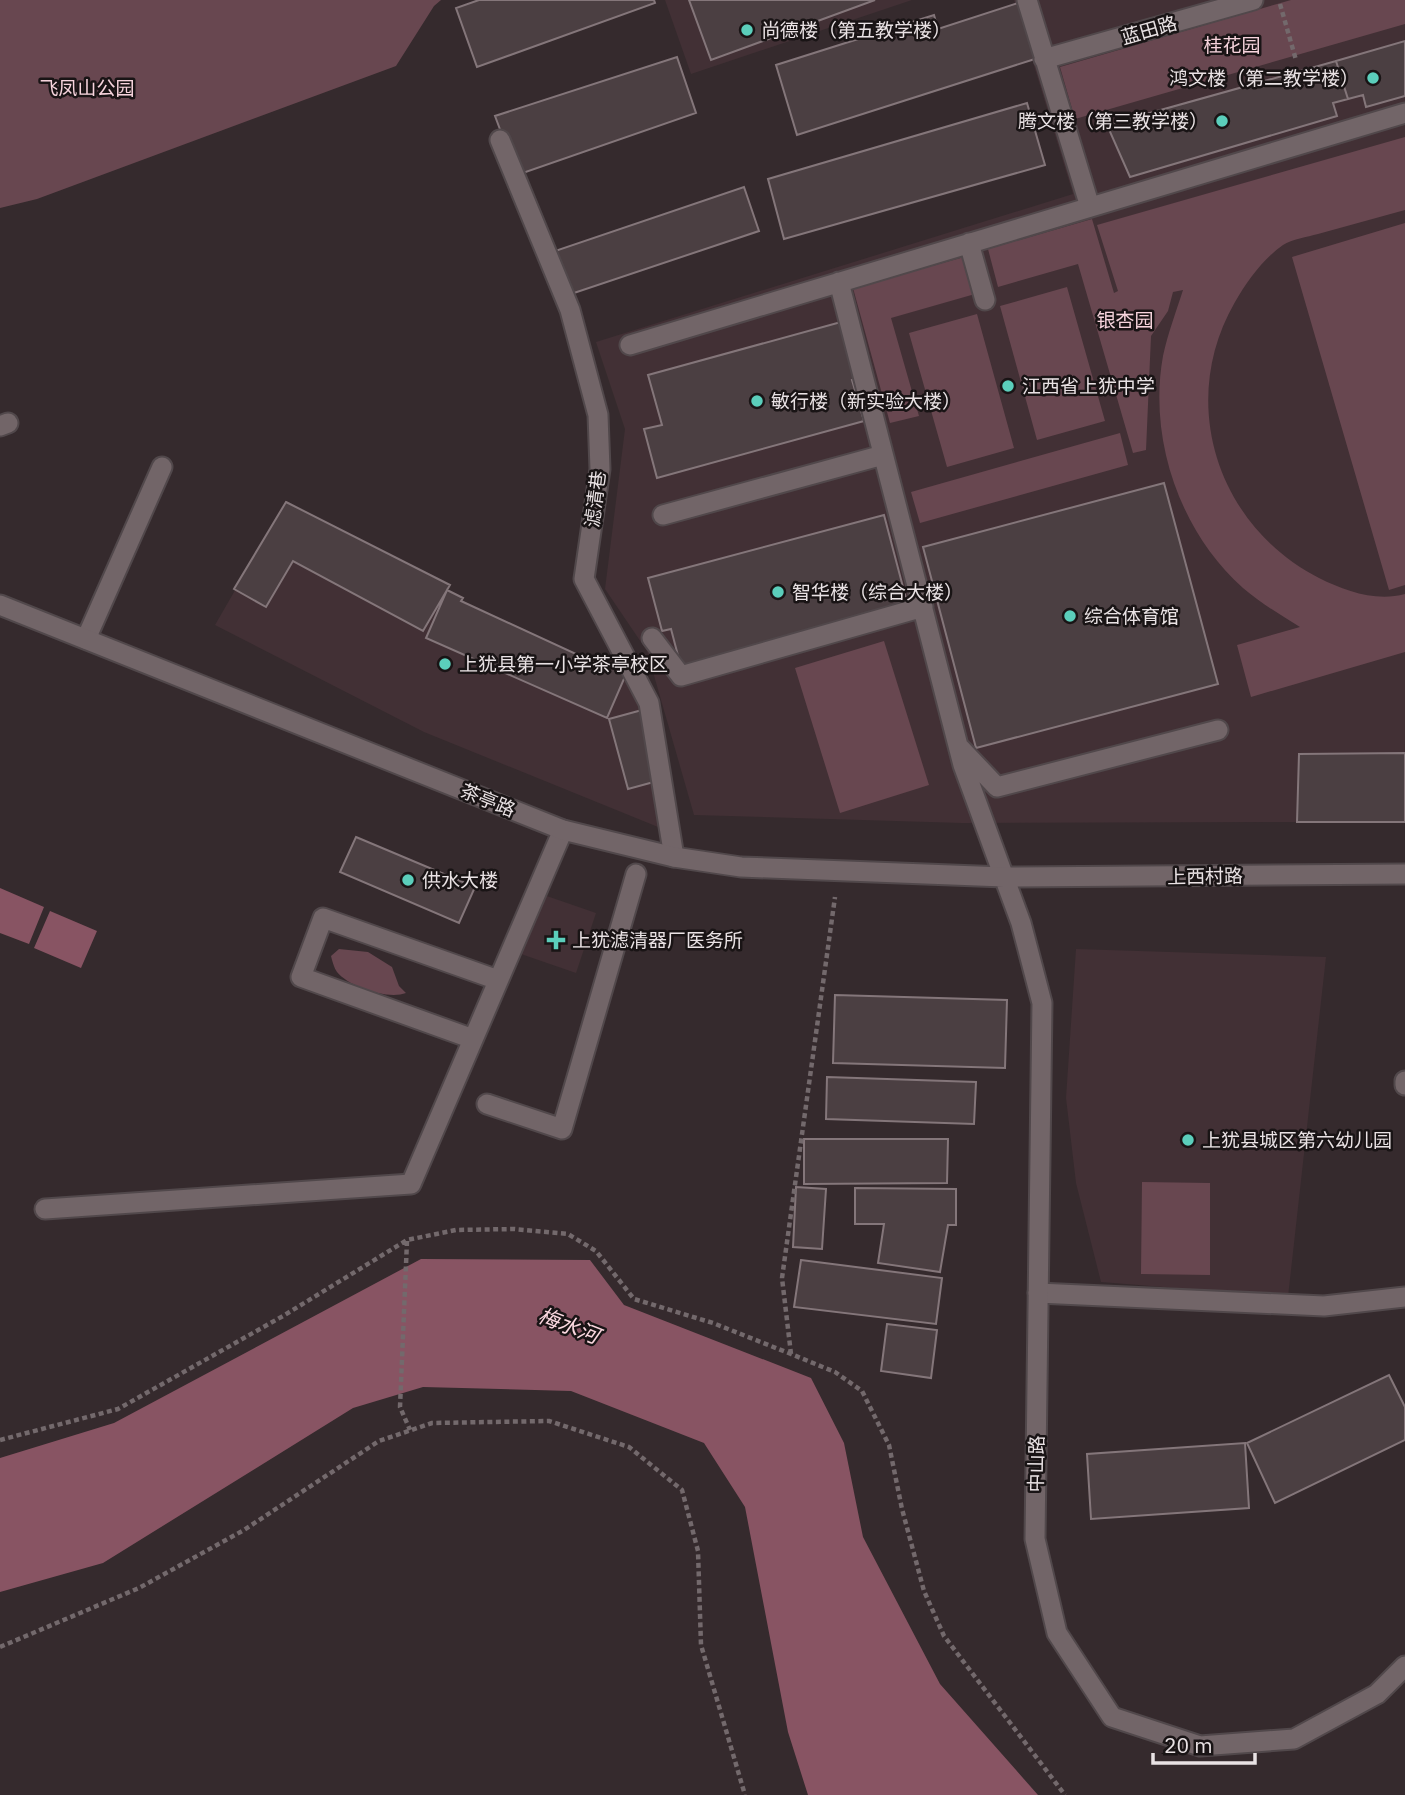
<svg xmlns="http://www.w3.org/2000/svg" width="1405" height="1795" viewBox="0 0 1405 1795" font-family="'IBM Plex Sans','Noto Sans SC',sans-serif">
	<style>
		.built { fill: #423035 }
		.green { fill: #684750 }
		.water { fill: #885463 }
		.building { fill: #4b3f42; stroke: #84767a; stroke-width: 2 }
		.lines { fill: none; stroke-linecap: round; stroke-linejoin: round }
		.service-casing { stroke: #51484b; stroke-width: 23 }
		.minor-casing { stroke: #51484b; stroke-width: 23 }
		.tertiary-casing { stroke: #51484b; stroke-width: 23 }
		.path { stroke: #73696c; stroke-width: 4.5; stroke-dasharray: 5 3.5; stroke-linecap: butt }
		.service { stroke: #726568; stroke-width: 19 }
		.minor { stroke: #726568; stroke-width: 19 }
		.tertiary { stroke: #726568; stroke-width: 19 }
		.poi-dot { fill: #5bcebb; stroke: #191415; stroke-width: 2.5 }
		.labels { text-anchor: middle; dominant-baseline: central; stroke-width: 5; stroke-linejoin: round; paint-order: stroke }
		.poi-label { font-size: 19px; fill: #e9e2e4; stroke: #191415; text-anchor: start }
		.street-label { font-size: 19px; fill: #e9e2e4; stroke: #191415 }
		.park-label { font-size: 19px; fill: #f7d4dd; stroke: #191415 }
		.water-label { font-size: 21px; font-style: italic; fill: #fbd8e0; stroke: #191415 }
	</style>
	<rect width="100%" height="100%" fill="#352a2d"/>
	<path class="built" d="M665 0H912L691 74Z
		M1014 0H1405V753L1299 754 1297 822 962 823 694 815 647 651 605 589 625 429 596 342 1073 194Z
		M286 502 450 585 447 590 463 598 461 601 604 666 607 662 627 672 642 710 663 829 424 732 215 625Z
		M541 894 596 913 576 973 521 954Z
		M1076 949 1326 957 1288 1297 1101 1282 1076 1183 1066 1098Z"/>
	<path class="green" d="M0 0H441L434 6 396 66 37 199 0 208Z
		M1291 0H1405V24L1075 119 1060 67Z
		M1405 137V210C1376 218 1347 226 1318 234 1307 237 1292 239 1283 245 1263 259 1247 281 1235 302 1177 402 1217 526 1319 578 1345 591 1376 602 1405 594V652L1251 697 1237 645 1300 627C1280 615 1261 603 1243 588 1180 532 1148 439 1163 356 1168 333 1176 312 1183 290L1173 292 1168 311 1151 336 1146 450 1133 453 1078 264 998 287 988 249 1092 219 1114 293 1118 291 1097 225Z
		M1405 223V585L1389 590 1292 257Z
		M964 257 975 294 891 318 919 416 890 423 853 288Z
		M1067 287 1105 421 1037 440 1000 306Z
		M977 314 1014 448 947 467 909 333Z
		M1120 433 1128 465 920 523 911 492Z
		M884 641 929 785 840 813 795 668Z
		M339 949 368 952 392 967 399 986 406 993C388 1000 349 987 337 972 334 968 332 960 331 956Z
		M1142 1182 1210 1183V1275L1141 1274Z"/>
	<path class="water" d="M0 888 44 907 29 944 0 933Z
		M50 911 97 931 81 968 34 948Z
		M421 1259 590 1260 624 1305 811 1378 844 1443 863 1537 940 1684 1038 1795H808L788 1732 745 1507 704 1443 571 1391 423 1387 353 1408 103 1563 0 1592V1458L114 1423Z"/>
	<path class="building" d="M479 0H654L655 3 477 67 456 8Z
		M689 0H875L711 60Z
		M1021 2 1038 58 797 135 776 65 934 15 938 29Z
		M1405 41V96L1366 107 1363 95 1348 99 1336 61Z
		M677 57 696 113 517 175 495 116Z
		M1336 61 1348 99 1333 103 1337 116 1130 177 1107 125Z
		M1027 103 1045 165 784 239 768 179Z
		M744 187 759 231 568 295 552 252Z
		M841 322 857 379 852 380 864 421 657 478 644 429 662 425 648 375Z
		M1164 483 1218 684 976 748 923 547Z
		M286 502 450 585 423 631 293 561 266 607 234 589Z
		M884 515 908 606 681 667 671 629 662 631 648 578Z
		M447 590 463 598 461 601 604 667 607 662 627 672 607 718 426 638Z
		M642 710 661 780 628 789 609 719Z
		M1405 753V822H1297L1299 754Z
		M356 837 475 887 459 923 340 872Z
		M835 995 1007 1000 1005 1068 833 1063Z
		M827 1077 976 1082 974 1124 826 1119Z
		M804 1139H948L947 1183 804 1184Z
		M796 1187 826 1189 822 1249 793 1247Z
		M855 1188 956 1189V1225H948L940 1272 878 1263 884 1224H855Z
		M801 1260 942 1278 936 1324 794 1307Z
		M887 1324 937 1330 931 1378 881 1371Z
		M1389 1375 1405 1407V1440L1275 1503 1247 1443Z
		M1245 1443 1249 1508 1091 1519 1087 1454Z"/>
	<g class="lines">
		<g class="service-casing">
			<path id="service" d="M1027 0 1090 207
				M1044 59 1253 0
				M969 243 985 300
				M839 282 963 765 1004 877
				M630 345 1405 113
				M663 515 883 455
				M652 638 681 676 923 607
				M960 748 997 787 1218 730"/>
		</g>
		<g class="minor-casing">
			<path id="minor" d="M500 140 570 310 598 415 600 469 584 579 649 703 674 857
				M0 426 8 423
				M86 639 162 467
				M473 1039 301 977 323 918 498 980
				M1405 1081V1085
				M487 1104 562 1129 636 874
				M45 1209 411 1184 563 830
				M1038 1293 1324 1306 1405 1297"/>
		</g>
		<g class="tertiary-casing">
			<path id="tertiary" d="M0 605 563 830 674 857 741 867 1004 877 1405 874
				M1004 877 1021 923 1042 1003 1035 1539 1057 1633 1112 1717 1200 1746 1294 1739 1377 1694 1405 1666"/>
		</g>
		<path class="path" d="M1280 4 1296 60
			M407 1241 400 1407 410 1430
			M791 1354 782 1278 835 897
			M0 1440 118 1409 283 1316 407 1240 456 1230 514 1229 568 1234 596 1251 634 1299 713 1323 791 1354 835 1372 862 1391 889 1445 902 1509 924 1591 944 1636 1065 1795
			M0 1647 139 1588 244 1530 379 1441 432 1423 549 1421 629 1447 682 1490 698 1551 701 1645 745 1795"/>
		<use href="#service" class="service"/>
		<use href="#minor" class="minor"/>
		<use href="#tertiary" class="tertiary"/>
	</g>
	<g class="poi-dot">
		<circle cx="747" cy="30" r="7"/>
		<circle cx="1373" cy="78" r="7"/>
		<circle cx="1222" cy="121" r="7"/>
		<circle cx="1008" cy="386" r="7"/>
		<circle cx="757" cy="401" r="7"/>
		<circle cx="778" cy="592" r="7"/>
		<circle cx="1070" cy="616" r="7"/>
		<circle cx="445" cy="664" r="7"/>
		<circle cx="408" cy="880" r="7"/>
		<path d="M552.5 929.5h7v7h7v7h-7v7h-7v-7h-7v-7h7z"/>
		<circle cx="1188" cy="1140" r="7"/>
	</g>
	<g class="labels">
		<g class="poi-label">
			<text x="761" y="30">尚德楼（第五教学楼）</text>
			<text x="1359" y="78" text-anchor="end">鸿文楼（第二教学楼）</text>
			<text x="1208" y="121" text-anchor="end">腾文楼（第三教学楼）</text>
			<text x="1022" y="386">江西省上犹中学</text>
			<text x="771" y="401">敏行楼（新实验大楼）</text>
			<text x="792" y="592">智华楼（综合大楼）</text>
			<text x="1084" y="616">综合体育馆</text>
			<text x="459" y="664">上犹县第一小学茶亭校区</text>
			<text x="422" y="880">供水大楼</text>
			<text x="572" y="940">上犹滤清器厂医务所</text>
			<text x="1202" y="1140">上犹县城区第六幼儿园</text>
		</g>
		<g class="street-label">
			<text transform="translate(1149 30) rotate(-16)">蓝田路</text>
			<text transform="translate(595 499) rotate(-83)">滤清巷</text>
			<text transform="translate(488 800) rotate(22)">茶亭路</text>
			<text transform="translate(1205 876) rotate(-1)">上西村路</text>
			<text transform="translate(1036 1464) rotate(-89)">中山路</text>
		</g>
		<g class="park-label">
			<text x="1232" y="45">桂花园</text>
			<text x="87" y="88">飞凤山公园</text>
			<text x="1125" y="320">银杏园</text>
		</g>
		<g class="water-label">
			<text transform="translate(569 1325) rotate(21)">梅水河</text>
		</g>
	</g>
	<path d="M1153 1753v10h102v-10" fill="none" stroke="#e9e2e4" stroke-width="3.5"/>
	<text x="1164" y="1753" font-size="21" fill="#e9e2e4" stroke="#191415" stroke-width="5" paint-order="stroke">20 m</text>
</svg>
